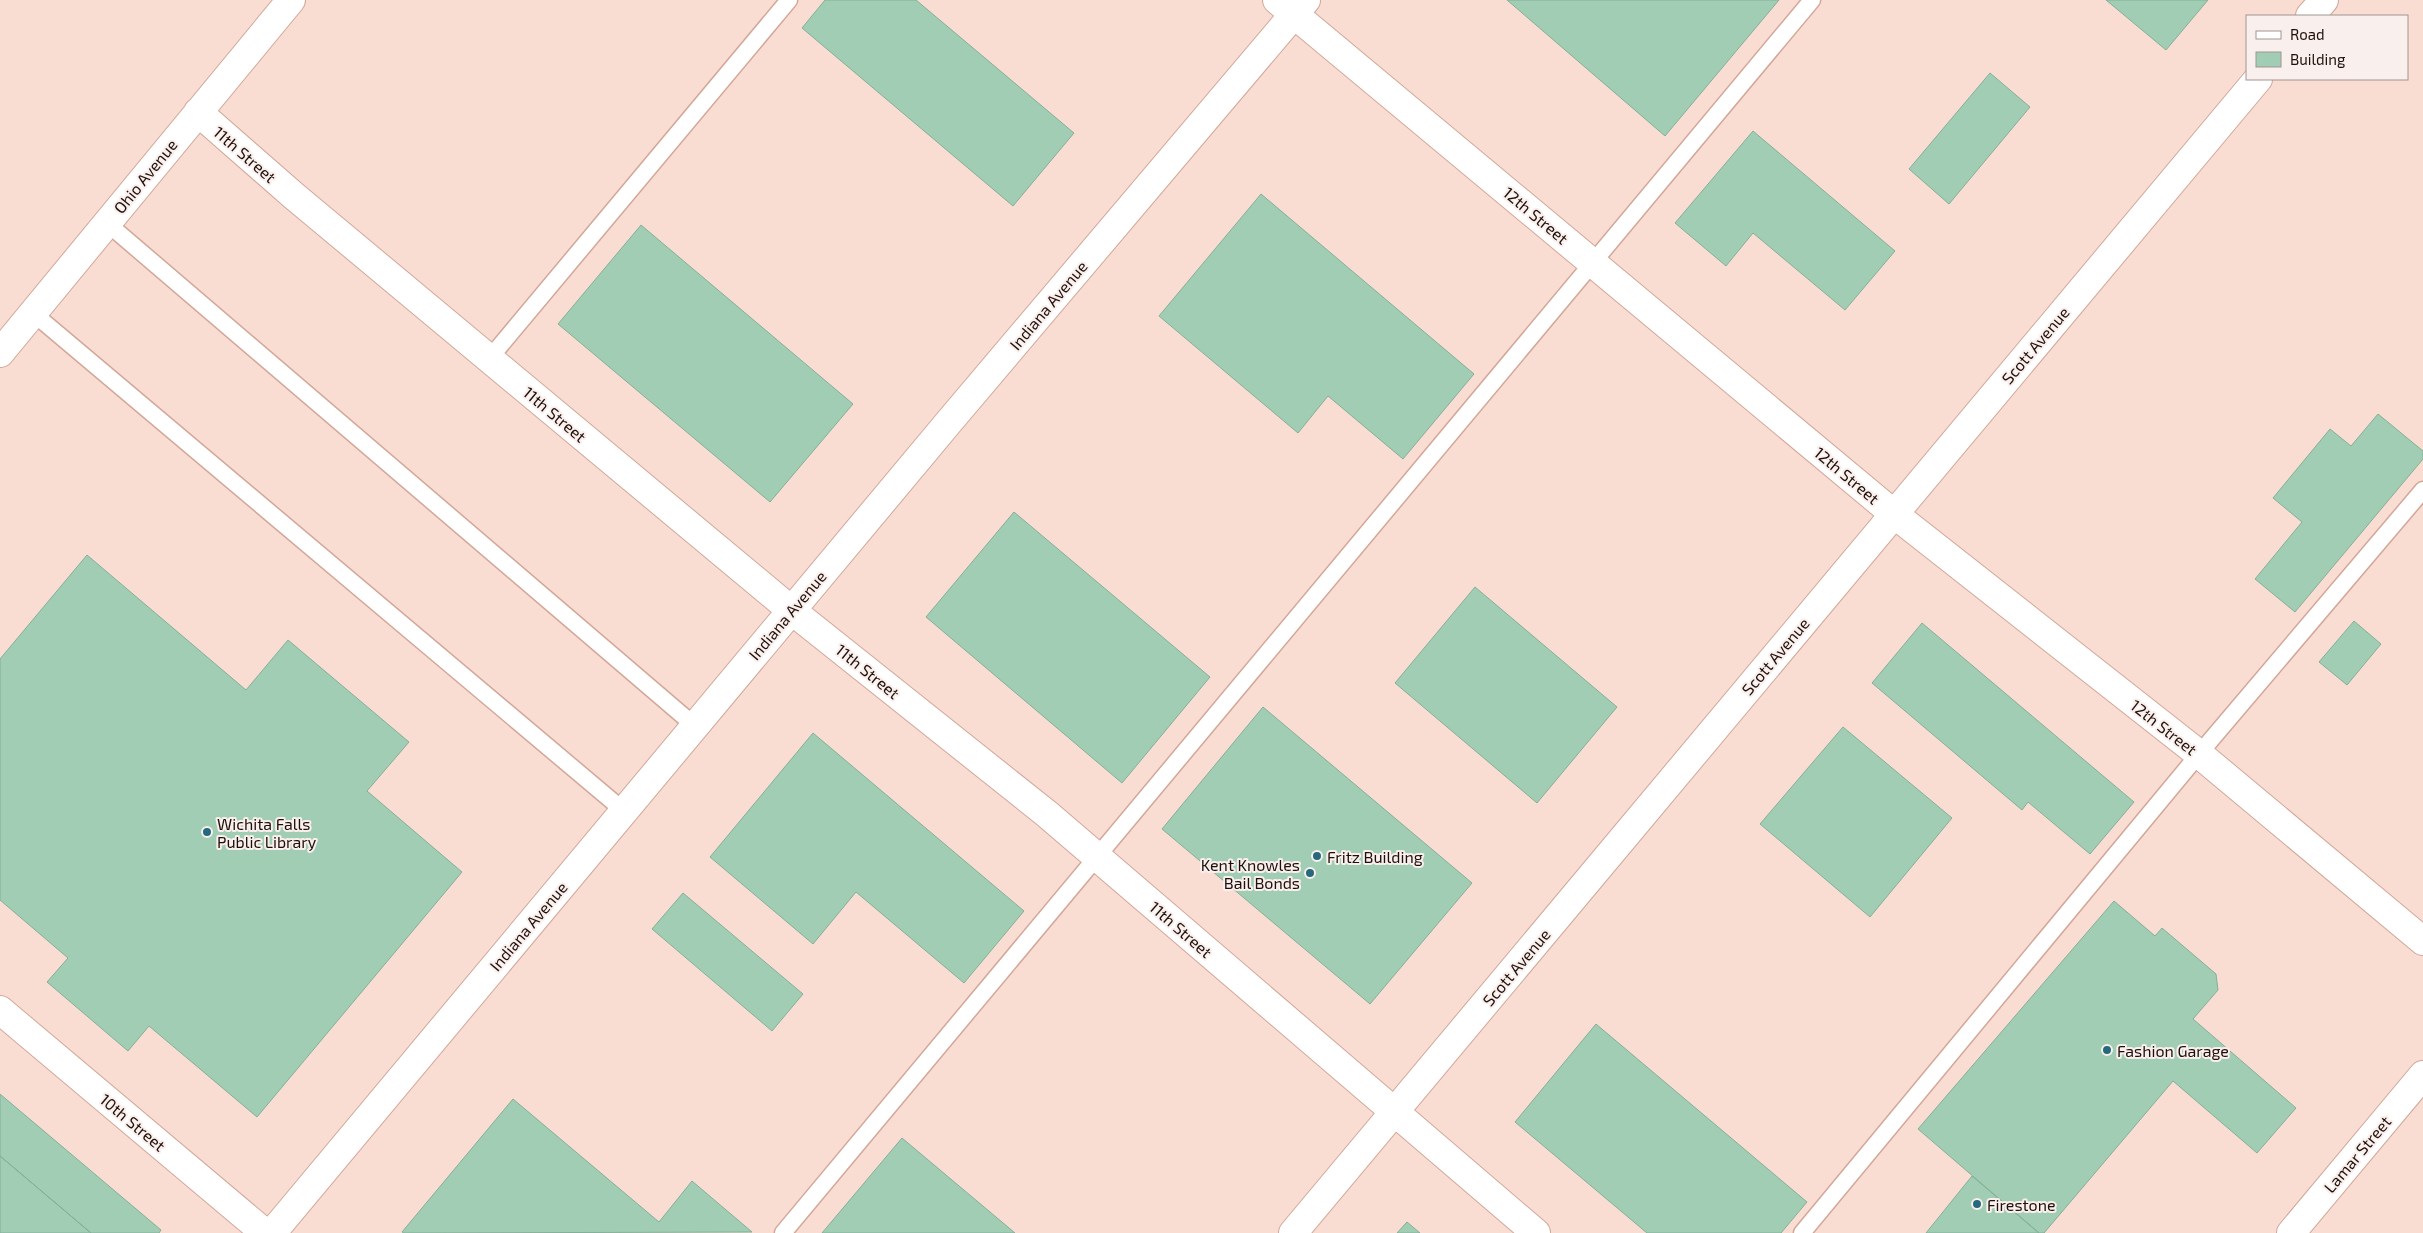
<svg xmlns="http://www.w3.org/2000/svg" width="2423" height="1233" viewBox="0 0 2423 1233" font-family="'Exo 2',sans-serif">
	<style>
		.building { fill: #a1cdb5; stroke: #84af98 }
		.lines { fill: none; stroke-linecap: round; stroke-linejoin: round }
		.lane-casing { stroke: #d3a797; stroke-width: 19 }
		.street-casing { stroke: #d3a797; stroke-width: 30 }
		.secondary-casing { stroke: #d3a797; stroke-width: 30 }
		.lane { stroke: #fff; stroke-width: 16 }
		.street { stroke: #fff; stroke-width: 28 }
		.secondary { stroke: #fff; stroke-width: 28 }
		.poi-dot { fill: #27697c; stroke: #f9efec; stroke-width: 2 }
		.labels { text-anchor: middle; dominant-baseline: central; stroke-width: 4; stroke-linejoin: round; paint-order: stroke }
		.street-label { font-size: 16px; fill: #1f0f0a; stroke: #f9efec }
		.poi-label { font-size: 16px; fill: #1f0f0a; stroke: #f9efec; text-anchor: start }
	</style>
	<rect width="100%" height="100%" fill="#f9ddd3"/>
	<path class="building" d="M825 0H916L1074 133 1013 206 802 28Z
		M1507 0H1779L1665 136Z
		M2106 0H2208L2166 50Z
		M1990 73 2030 107 1949 204 1909 169Z
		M1753 131 1895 251 1845 310 1753 233 1726 266 1675 223Z
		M1261 194 1474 374 1403 459 1328 396 1298 433 1159 316Z
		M641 225 853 404 770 502 558 324Z
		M2378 414 2423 451V459L2295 612 2255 579 2302 522 2273 498 2330 429 2351 446Z
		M1014 512 1210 677 1122 783 926 617Z
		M87 555 246 690 288 640 409 742 367 791 462 872 257 1117 149 1026 128 1051 47 982 68 958 0 900V659Z
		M1475 587 1617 707 1537 803 1395 683Z
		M2354 621 2381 644 2347 685 2319 662Z
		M1922 623 2134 802 2090 854 2028 802 2022 810 1872 683Z
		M1263 707 1472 883 1370 1004 1162 829Z
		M1843 727 1952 818 1870 917 1760 824Z
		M813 733 1024 911 964 983 856 892 813 944 710 857Z
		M683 893 803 994 772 1031 652 929Z
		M2114 901 2155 936 2162 928 2216 974 2218 990 2193 1019 2296 1108 2257 1153 2173 1081 2044 1233H2039L1918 1129Z
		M1596 1024 1807 1202 1781 1233H1647L1515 1122Z
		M0 1094 161 1230 159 1233H91L0 1156Z
		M513 1099 659 1222 692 1181 752 1232 404 1233 402 1232Z
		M902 1138 1015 1233H822Z
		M0 1156 91 1233H0Z
		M1972 1176 2039 1233H1926Z
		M1407 1222 1420 1233H1397Z"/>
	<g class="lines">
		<g class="lane-casing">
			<path id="lane" d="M107 223 695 726
				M33 313 624 811
				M489 359 789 0
				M783 1233 1812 0
				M1802 1233 2199 754 2423 490"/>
		</g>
		<g class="street-casing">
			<path id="street" d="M1277 0 1894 514 2199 754 2423 941
				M198 112 294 196 791 610 1047 814 1536 1233
				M0 353 291 0
				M0 1010 265 1233
				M272 1233 948 423 1306 0
				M2291 1233 2423 1075"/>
		</g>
		<g class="secondary-casing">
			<path id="secondary" d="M2310 16 2324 0
				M1293 1233 2258 79"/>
		</g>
		<use href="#lane" class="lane"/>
		<use href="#street" class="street"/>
		<use href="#secondary" class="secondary"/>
	</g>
	<g class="poi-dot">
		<circle cx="207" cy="832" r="5"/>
		<circle cx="1317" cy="856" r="5"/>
		<circle cx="1310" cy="873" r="5"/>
		<circle cx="2107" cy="1050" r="5"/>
		<circle cx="1977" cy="1204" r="5"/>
	</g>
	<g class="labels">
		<g class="street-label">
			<text transform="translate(245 154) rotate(41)">11th Street</text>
			<text transform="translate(145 176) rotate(-51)">Ohio Avenue</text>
			<text transform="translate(1536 215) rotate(40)">12th Street</text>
			<text transform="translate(1048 305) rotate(-50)">Indiana Avenue</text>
			<text transform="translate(2035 345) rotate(-50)">Scott Avenue</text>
			<text transform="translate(555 414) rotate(40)">11th Street</text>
			<text transform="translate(1847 475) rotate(40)">12th Street</text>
			<text transform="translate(787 615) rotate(-50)">Indiana Avenue</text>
			<text transform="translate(1775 656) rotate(-50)">Scott Avenue</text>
			<text transform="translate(868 671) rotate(39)">11th Street</text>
			<text transform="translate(2164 727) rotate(38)">12th Street</text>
			<text transform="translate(528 926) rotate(-50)">Indiana Avenue</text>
			<text transform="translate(1181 929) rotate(41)">11th Street</text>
			<text transform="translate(1516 967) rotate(-50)">Scott Avenue</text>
			<text transform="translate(133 1122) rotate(40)">10th Street</text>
			<text transform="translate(2357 1154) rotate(-50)">Lamar Street</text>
		</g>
		<g class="poi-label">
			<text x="217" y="823">Wichita Falls<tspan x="217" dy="18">Public Library</tspan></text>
			<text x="1327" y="856">Fritz Building</text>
			<text x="1300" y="864" text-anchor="end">Kent Knowles<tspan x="1300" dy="18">Bail Bonds</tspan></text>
			<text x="2117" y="1050">Fashion Garage</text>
			<text x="1987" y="1204">Firestone</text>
		</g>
	</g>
	<rect x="2246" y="15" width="162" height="65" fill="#f9efec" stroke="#a29592"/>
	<rect x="2256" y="31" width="25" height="8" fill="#ffffff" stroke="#a29592"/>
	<text x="2290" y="40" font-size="15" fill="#1f0f0a">Road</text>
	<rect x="2256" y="52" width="25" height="15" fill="#a1cdb5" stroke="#a29592"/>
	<text x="2290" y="65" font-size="15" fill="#1f0f0a">Building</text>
</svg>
